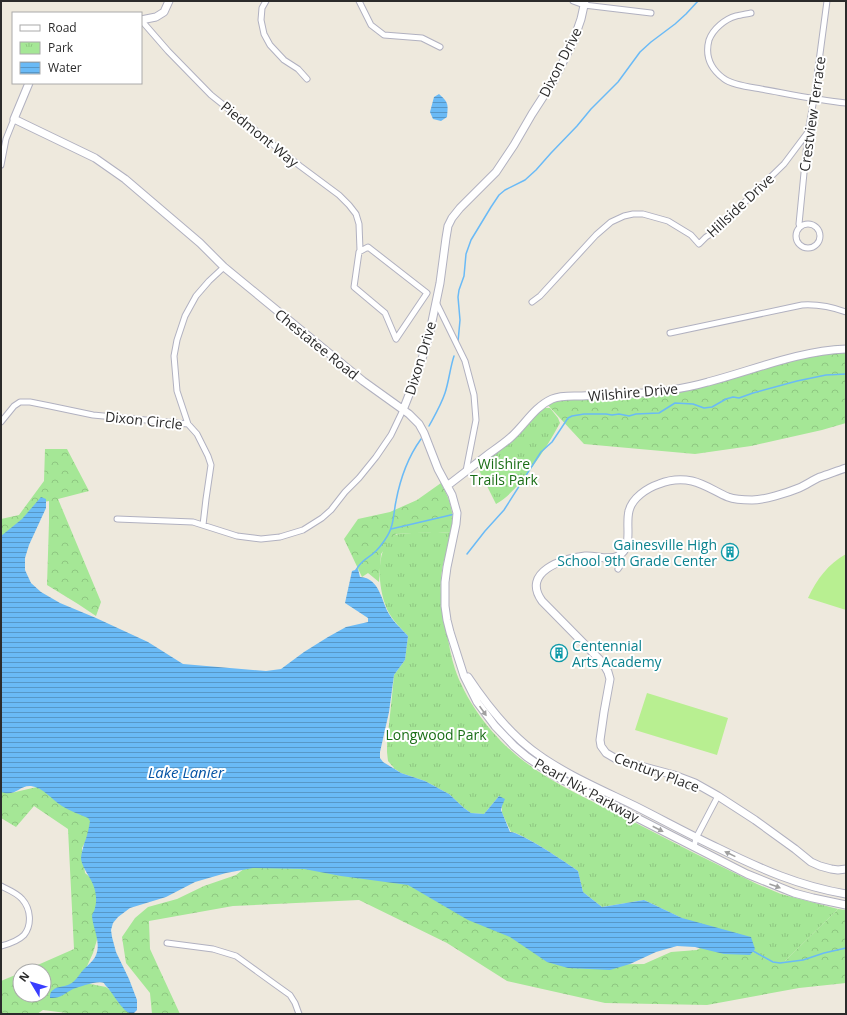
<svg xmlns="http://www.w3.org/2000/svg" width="847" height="1015" viewBox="0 0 847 1015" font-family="'Open Sans',sans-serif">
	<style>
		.forest { fill: url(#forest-crowns) }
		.park { fill: url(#park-tufts) }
		.pitch { fill: #b8ef91 }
		.water { fill: url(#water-rules) }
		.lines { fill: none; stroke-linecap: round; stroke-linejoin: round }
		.stream { stroke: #6abaf6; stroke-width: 1.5 }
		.street-casing { stroke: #b1b1c0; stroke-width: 7 }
		.secondary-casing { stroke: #b1b1c0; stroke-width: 9 }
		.street { stroke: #fff; stroke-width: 5 }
		.secondary { stroke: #fff; stroke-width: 7 }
		.oneway { fill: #a0a0a0 }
		.labels { text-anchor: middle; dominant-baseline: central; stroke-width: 4; stroke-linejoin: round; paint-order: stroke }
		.street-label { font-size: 14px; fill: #2b2b2b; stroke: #fff }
		.park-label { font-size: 14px; fill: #1a6e16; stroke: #fff }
		.culture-label { font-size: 14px; fill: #0d838f; stroke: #fff; text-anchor: end }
		.water-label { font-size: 15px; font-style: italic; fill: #0654a5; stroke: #fff }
	</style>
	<defs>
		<pattern id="forest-crowns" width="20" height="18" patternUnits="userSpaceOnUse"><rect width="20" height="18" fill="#a5e796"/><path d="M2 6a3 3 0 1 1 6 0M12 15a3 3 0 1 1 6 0" fill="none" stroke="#8ec681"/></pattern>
		<pattern id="park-tufts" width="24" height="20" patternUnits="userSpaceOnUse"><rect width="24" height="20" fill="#a5e796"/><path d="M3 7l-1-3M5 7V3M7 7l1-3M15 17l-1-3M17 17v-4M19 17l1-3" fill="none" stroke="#8ec681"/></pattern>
		<pattern id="water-rules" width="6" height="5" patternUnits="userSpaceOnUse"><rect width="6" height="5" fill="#6abaf6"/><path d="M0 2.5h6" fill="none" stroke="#5797c7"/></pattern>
	</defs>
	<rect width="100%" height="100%" fill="#eee9dd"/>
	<path class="forest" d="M837 345 846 346V423L822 430 751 446 695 454 584 444 544 401 648 393 718 380 816 351Z
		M45 449H67L89 491 58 499 101 602 96 616 78 604 47 585 49 522V501L38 503 1 542V519L19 515 44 481Z
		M441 483C451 502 454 511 452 533L438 532 396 534 381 554 379 582 368 573 362 577 344 539 358 519 390 512 417 500Z
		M1 786 11 793 37 787 97 819 82 848 85 873 106 891 99 933 93 953 83 975 85 983 106 987 126 1003 134 1014H74L43 1010 37 1014H1V981L20 973V995H44V971H24L74 949 68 829 34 806 16 827 1 818Z
		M258 858 373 871 434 892 587 965 644 964 671 952 697 950 718 936 682 918 776 963 785 961 838 909 846 910V983L799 988 707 1005 605 1003 507 981 447 943 359 900 233 906 149 921 150 949 180 1014H152L150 993 126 963 122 937 135 918 148 907 177 899 204 886 236 875Z"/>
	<path class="park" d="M545 408H550L558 418 560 423C552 438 543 452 533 466 522 480 512 495 496 504L477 466 540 410Z
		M438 532 452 533C448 548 442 563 441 580 440 598 443 616 447 633 449 645 451 657 455 669 467 704 495 740 525 762 557 786 594 802 630 820 672 842 714 863 757 884L781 894 838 909 785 961 779 964 776 963 644 900 602 907 583 892 578 871C567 863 521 832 511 832L502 813V806L499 796 484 814 471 813 464 808 449 794 425 781 401 773 395 769 387 782 385 781 394 768 388 761 387 752V743L392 696 394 675 405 660 408 636C399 626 389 617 385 604 378 585 375 547 395 535 399 533 431 532 438 532Z"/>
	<path class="pitch" d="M846 554V610L808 598C817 579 828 564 846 554Z
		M647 693 728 718 717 755 635 730Z"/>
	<path class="water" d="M439 94C449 103 448 104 447 117L441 121 433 119 430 112 434 97Z
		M41 497 46 499V508L29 545 25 558V570L31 583 41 592 60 603 96 618 148 642 183 664 266 671 281 669 304 652 328 637 346 627 368 622V618L345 603 352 571 358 569 360 577C380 578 381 601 389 614 394 623 402 629 408 636L405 660 394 675 389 712 380 752V758L383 762 388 765 401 773 425 781 449 794 464 808 471 813 484 814 499 796 505 799 502 806 501 810 510 832C521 832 567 863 578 871L583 892 602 907 644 900 682 918 751 937 755 949 750 955 724 954 695 947 677 946 656 952 630 964 610 970 568 968 547 962 510 937 468 920 408 885 341 876 304 869 253 868 226 873 195 882 166 897 130 908 118 917 113 923 111 930 112 937 116 952 129 979 137 1000V1010L133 1014C124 1014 114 995 108 988 107 987 104 984 104 983 98 980 79 987 73 989 65 993 60 999 50 998 50 995 50 992 53 990 57 986 64 987 70 984 77 980 79 974 84 969 90 963 95 960 97 952 100 940 93 928 92 916 92 913 95 911 95 908 97 901 96 893 94 887 91 877 83 870 81 859 81 854 83 849 84 844 87 837 89 828 90 821L88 818C79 814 70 811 62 806 52 800 43 787 31 786 19 785 16 797 1 792V536L22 519Z"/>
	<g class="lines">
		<path class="stream" d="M458 342 460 320 458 297 459 290 464 276 466 254 471 240 491 207 499 195 505 190 525 180 536 170 551 153 577 126 591 109 618 82 640 52 651 42 675 24 686 14 698 1
			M429 426C435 415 441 405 445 393 449 381 450 368 454 356
			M391 529 455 514
			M467 554 485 531 504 510 541 452 552 442 568 418 572 416 584 414H606L612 415 619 414 629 416 636 414 659 413 675 403 693 404 704 408 712 407 726 399 733 397 739 398 753 393 797 381 826 375 846 374
			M356 570C363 558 368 559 376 551 381 546 389 535 391 528 394 520 394 510 396 501 400 480 408 457 421 439
			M753 951 773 962 780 963 803 960 824 953 846 948"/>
		<g class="street-casing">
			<path id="street" d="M266 1 262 8 261 20 264 34 270 45 284 60 298 69 307 79
				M359 1 371 25 384 35 422 38 440 47
				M573 1 584 5 651 13
				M751 13C746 14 740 15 736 16 725 19 713 29 709 40 705 55 710 68 723 78 731 85 750 87 761 89 789 94 817 100 846 103
				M141 20 168 51 211 95 300 166 339 195 349 205 356 214 359 224 360 250 359 252
				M1 165 6 139 14 119
				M796 236a12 12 0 1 1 24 0a12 12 0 1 1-24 0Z
				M800 227 799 224 808 132 814 99 827 1
				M368 247 427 293 396 339 385 313 354 287 359 252Z
				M436 302 465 361 474 395 476 420 466 471
				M532 302 540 296 596 235 611 222 624 216 633 214H643L668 221 691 235 699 244 706 237 714 232 784 164 808 132
				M670 333 802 305C817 304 832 307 846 312
				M1 422 14 406 20 402H30L50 406 93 415 188 424 197 434 208 456 211 465 206 499 203 525
				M188 424 177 391 174 356 177 340 185 316 196 296 209 281 224 267
				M117 519 193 522 237 536 261 539 280 537 303 530 322 518 331 510 345 492 359 478 376 457 391 435 403 410
				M613 558 618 562 620 566 618 569
				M694 847 696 838 718 796
				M1 886C9 890 17 893 22 899 31 909 32 925 24 935 18 941 9 944 1 946
				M167 943 213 949 236 956 276 985 290 995 295 1003 299 1014"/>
		</g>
		<g class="secondary-casing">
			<path id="secondary" d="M141 20 156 17 164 12 169 1
				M29 83 14 119 95 158 125 179 200 243 224 267 363 381 409 414 419 424 424 433 438 469 452 495 457 513 456 524 447 567 445 582V606L447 620 450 632 464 676 477 702 495 726 514 746 527 757 553 775 747 874 794 893 813 898 846 905
				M403 410 418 372 429 336 440 283 446 238 448 226 452 218 460 208 496 172 514 145 532 114 554 80 573 42 581 19 585 1
				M846 468C837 471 829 474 820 477 813 480 806 485 799 488 787 493 764 500 752 500 744 500 736 500 728 497 716 492 705 484 692 481 682 479 669 480 659 484 647 488 632 498 629 511 625 526 634 547 618 556 609 561 595 555 585 556 563 558 521 572 542 601L603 663 608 672 610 679 604 712 600 740 601 746 606 753 618 760 674 775 695 783 718 796 755 820 795 849 811 862 820 866 831 869 838 870 846 869
				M447 486C460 476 473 466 486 456 494 450 502 445 510 438 524 426 534 407 552 399 561 395 572 396 582 396 596 395 610 395 624 394 653 393 680 390 708 382 754 370 798 351 846 349
				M468 677C486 704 506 730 532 750 562 773 600 789 635 806 663 820 690 835 718 848 761 869 799 886 846 894"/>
		</g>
		<use href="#street" class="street"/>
		<use href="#secondary" class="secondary"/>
	</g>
	<defs><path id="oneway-solid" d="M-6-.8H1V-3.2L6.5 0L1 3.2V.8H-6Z"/></defs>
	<g class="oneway">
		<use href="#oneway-solid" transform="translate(483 711) rotate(55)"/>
		<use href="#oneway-solid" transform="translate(658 829) rotate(27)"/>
		<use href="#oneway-solid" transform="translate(730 854) rotate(-154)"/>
		<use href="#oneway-solid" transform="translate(775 886) rotate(20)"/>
	</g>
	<defs>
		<g id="building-ring" transform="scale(0.9)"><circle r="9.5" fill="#fff" stroke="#0f9aa8" stroke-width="1.5"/><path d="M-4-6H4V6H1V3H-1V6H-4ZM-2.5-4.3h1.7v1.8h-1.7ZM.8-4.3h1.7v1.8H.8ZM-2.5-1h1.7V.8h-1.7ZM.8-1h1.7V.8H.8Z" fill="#0f9aa8"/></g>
	</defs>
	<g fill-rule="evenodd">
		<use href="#building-ring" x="730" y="552"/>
		<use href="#building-ring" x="559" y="653"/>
	</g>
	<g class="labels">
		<g class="street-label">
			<text transform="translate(560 62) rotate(-63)">Dixon Drive</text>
			<text transform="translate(812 114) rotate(-82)">Crestview Terrace</text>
			<text transform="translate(260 134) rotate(39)">Piedmont Way</text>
			<text transform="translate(740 205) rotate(-43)">Hillside Drive</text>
			<text transform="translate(317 344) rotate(39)">Chestatee Road</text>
			<text transform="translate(420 358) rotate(-73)">Dixon Drive</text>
			<text transform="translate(633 392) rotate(-5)">Wilshire Drive</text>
			<text transform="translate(144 420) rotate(6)">Dixon Circle</text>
			<text transform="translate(657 772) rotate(20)">Century Place</text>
			<text transform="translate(587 790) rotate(29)">Pearl Nix Parkway</text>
		</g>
		<g class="park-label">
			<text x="504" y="463">Wilshire<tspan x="504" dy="16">Trails Park</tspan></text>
			<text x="436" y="734">Longwood Park</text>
		</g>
		<g class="culture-label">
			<text x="717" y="544">Gainesville High<tspan x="717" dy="16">School 9th Grade Center</tspan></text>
			<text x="572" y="645" text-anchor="start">Centennial<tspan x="572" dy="16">Arts Academy</tspan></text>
		</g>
		<g class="water-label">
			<text x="186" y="772">Lake Lanier</text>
		</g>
	</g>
	<rect width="847" height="1015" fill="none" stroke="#2b2b2b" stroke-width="4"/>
	<rect x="12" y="12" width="130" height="72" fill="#ffffff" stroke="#aaaaaa"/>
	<rect x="20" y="25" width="20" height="6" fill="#ffffff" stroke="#aaaaaa"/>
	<text x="48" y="32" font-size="12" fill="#2b2b2b">Road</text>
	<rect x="20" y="42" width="20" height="12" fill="url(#park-tufts)" stroke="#aaaaaa"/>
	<text x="48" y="52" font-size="12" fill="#2b2b2b">Park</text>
	<rect x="20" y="62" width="20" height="12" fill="url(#water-rules)" stroke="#aaaaaa"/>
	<text x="48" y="72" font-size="12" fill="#2b2b2b">Water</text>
	<g transform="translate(32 983) rotate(308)"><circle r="19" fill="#ffffff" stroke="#aaaaaa"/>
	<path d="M0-3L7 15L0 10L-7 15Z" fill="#393dff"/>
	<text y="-6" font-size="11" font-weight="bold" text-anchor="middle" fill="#2b2b2b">N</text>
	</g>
</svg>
